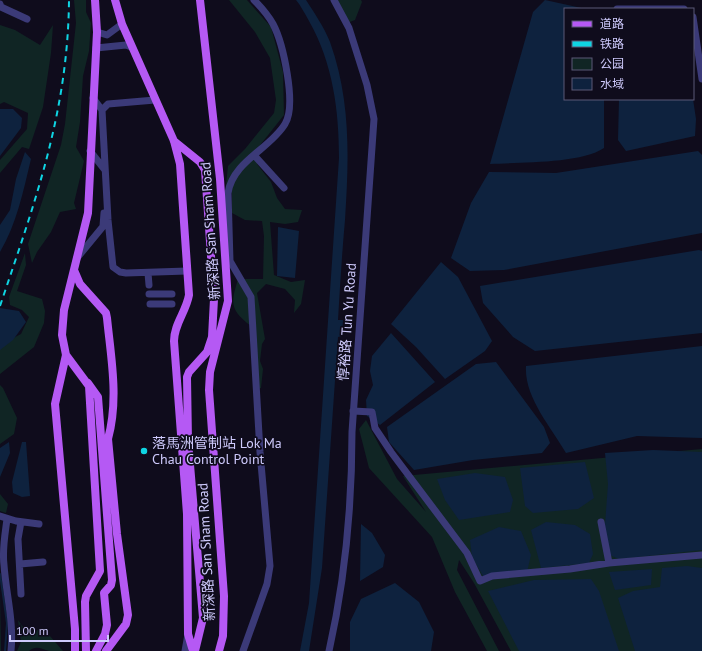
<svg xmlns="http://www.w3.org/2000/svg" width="702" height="651" viewBox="0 0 702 651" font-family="'PT Sans','Noto Sans SC',sans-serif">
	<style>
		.green { fill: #102524 }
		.water { fill: #0e223e }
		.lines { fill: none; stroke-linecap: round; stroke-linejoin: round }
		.stream { stroke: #0e223e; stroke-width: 2 }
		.minor { stroke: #3b3a78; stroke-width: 7 }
		.major { stroke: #b559f4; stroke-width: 8 }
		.rail { stroke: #0fd5e3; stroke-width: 2; stroke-dasharray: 6 5; stroke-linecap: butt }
		.poi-dot { fill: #0fd5e3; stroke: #0f0c1c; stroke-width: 1.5 }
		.labels { text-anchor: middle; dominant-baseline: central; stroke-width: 3.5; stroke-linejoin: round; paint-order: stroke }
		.street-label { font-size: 14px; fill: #cecafc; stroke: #0f0c1c }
		.poi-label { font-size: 14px; fill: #cecafc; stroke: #0f0c1c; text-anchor: start }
	</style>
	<rect width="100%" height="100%" fill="#0f0c1c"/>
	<path class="green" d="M74 0H86V12L91 23 89 51 83 76 80 122 76 147 84 161 74 203 76 209 60 212 51 232 37 252 32 263 28 244 61 145 65 124 76 23Z
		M229 0H247L271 27 283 72 284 115 257 149V164L271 182 277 198 285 209 302 210 298 222 285 224 270 222 274 275 291 282 305 280 301 304 294 313 295 300 285 289 266 284 257 293 265 339 262 344 260 361 263 369 261 388 254 390 251 326C229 309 231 303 238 279H263L264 236 262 221 245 220 232 213V194L226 185 228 166 245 149 274 113 276 100 270 58 255 32Z
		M334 0H361L362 2 355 20 347 23Z
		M0 25 15 30 40 45 53 25 51 53 43 107 29 149 22 147 0 173V160L27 129 28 113 4 102 0 104Z
		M25 253 26 265 17 291 42 299 45 311 44 323 34 347 0 374V345L21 334 29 317 22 310 10 305 9 297Z
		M0 385 3 388 17 418 14 434 0 444Z
		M366 420 397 479 426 512 403 476 702 449V651H511L474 583 459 560 457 570 499 651H487L455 592 432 537 369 468 359 429Z
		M0 494 8 504 6 513 0 511Z
		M0 592 1 651H0Z
		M18 620 26 631 33 632 43 628 63 651C59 651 53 651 49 651 42 649 36 645 29 651H17L21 642Z"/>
	<path class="water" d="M296 0H306C315 14 324 27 330 42 351 101 349 158 345 220 342 253 340 286 338 320H343L342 336 338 337 322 568 309 651H300L309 603 339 158C339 111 333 63 309 21 305 14 301 6 296 0Z
		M545 0 586 9H565V99H604V148C580 164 519 162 490 164L533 12Z
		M619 99H693L696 119 695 136 626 151 618 140Z
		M0 109H13L22 118 21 128 0 156Z
		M698 151 702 155V233L504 270 470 271 451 258 471 203 489 172 556 173Z
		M25 152 31 159C23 192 17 223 0 252V225L10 210 16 179Z
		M278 227 299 231 295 278 277 276Z
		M699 250 702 251V333L535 351 513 337 483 303 480 286Z
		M441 262 458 277 492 341 485 351 445 379 416 347 391 324Z
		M0 308 19 311 26 322 13 340 0 350Z
		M391 333 435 382 380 425 367 416 366 400 373 385 370 371 372 356Z
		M702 346V438L637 436 566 453C551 427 524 397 526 366Z
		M496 362 544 427 550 443 542 453 473 460 414 470 389 442 387 427 476 364Z
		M9 442 10 453 0 477V448Z
		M22 442H26L30 496 22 497 13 493 12 482Z
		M653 450 702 452V550L619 559 603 552 608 484 605 453Z
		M585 462 594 498 578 509 533 513 525 506 520 468Z
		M475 473 505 477 513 500 510 512 459 520 445 500 437 479Z
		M546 522 575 525 590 534 593 554 589 563 541 568 531 530Z
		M361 524 372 533 385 555 383 567 360 581Z
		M499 527 521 531 531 555 527 572 486 581 472 557 470 540Z
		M687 566 702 568V651H635L618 598 633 591 660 587 662 568Z
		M652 569 651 585 615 590 609 572Z
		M591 579 599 591 619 651H519L488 591 534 580Z
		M395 583 419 602 434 632 431 651H350V622L361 599Z"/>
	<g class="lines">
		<path class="stream" d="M0 574 7 623 5 651"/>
		<path class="minor" d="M0 4 1 7 27 19
			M617 9H684
			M693 17 702 79
			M97 32 107 35 122 24
			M96 48 126 45 131 47
			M93 98 102 110 108 220 113 267 120 272 126 273 187 271
			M102 110 108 104 155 100
			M90 151 105 170
			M254 155 284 188
			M103 226 104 213
			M77 258 105 224
			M148 273 149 285
			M149 294H172
			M150 304H172
			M353 411 372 412 375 428 391 452 467 553 480 581 492 576 570 569 609 563 702 555
			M0 516 16 521 39 524
			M7 519C5 535 2 549 4 565 6 594 14 621 11 651
			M601 522 609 563
			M20 564 43 562
			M21 594 18 539 21 522
			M185 651 188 634
			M243 651 267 584 270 566 260 452 251 297 230 261 228 193C233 161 270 149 285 124 297 105 283 43 273 24 268 15 261 7 254 0
			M329 651C345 580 352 505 352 432L374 119 367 85 349 28 334 0"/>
		<path class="major" d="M115 0 122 24 174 141 180 164 189 295C186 312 174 324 174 341L187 514 188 634 193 651
			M200 0 220 179 228 301 210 372 209 390 224 596 223 636 219 651
			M174 141 200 162 205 170 214 299 212 337 207 352 189 372 187 377 188 441 203 618 195 651
			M74 270 80 284 106 313 107 318C111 358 119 399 108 439L117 534 128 615 126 624 106 651
			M66 355 89 386 100 571 86 596 85 602 86 651
			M88 383 98 397 112 580 111 585 104 593 107 625 105 634 96 651
			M75 651V629L55 404 66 355 62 335 64 310 88 213 97 32 95 0"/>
		<path class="rail" d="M0 306C35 202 68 112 69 0"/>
	</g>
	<circle class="poi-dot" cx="144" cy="451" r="4"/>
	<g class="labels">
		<g class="street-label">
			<text transform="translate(210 231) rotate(-94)">新深路 San Sham Road</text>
			<text transform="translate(347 322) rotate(-86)">惇裕路 Tun Yu Road</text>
			<text transform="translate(206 552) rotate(-93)">新深路 San Sham Road</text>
		</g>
		<g class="poi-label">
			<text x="152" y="443">落馬洲管制站 Lok Ma<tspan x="152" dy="16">Chau Control Point</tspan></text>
		</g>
	</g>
	<rect x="564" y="8" width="130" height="92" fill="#0f0c1c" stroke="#5b5876"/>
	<rect x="572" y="21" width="20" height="6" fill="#b559f4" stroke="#5b5876"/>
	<text x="600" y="28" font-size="12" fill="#cecafc">道路</text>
	<rect x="572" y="41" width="20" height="6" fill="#0fd5e3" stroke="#5b5876"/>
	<text x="600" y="48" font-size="12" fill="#cecafc">铁路</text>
	<rect x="572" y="58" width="20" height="12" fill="#102524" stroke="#5b5876"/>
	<text x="600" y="68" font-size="12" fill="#cecafc">公园</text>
	<rect x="572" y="78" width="20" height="12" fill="#0e223e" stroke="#5b5876"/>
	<text x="600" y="88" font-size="12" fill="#cecafc">水域</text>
	<path d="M10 635v6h98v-6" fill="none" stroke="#cecafc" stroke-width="2"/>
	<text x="16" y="635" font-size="12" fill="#cecafc" stroke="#0f0c1c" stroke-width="3" paint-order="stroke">100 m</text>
</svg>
